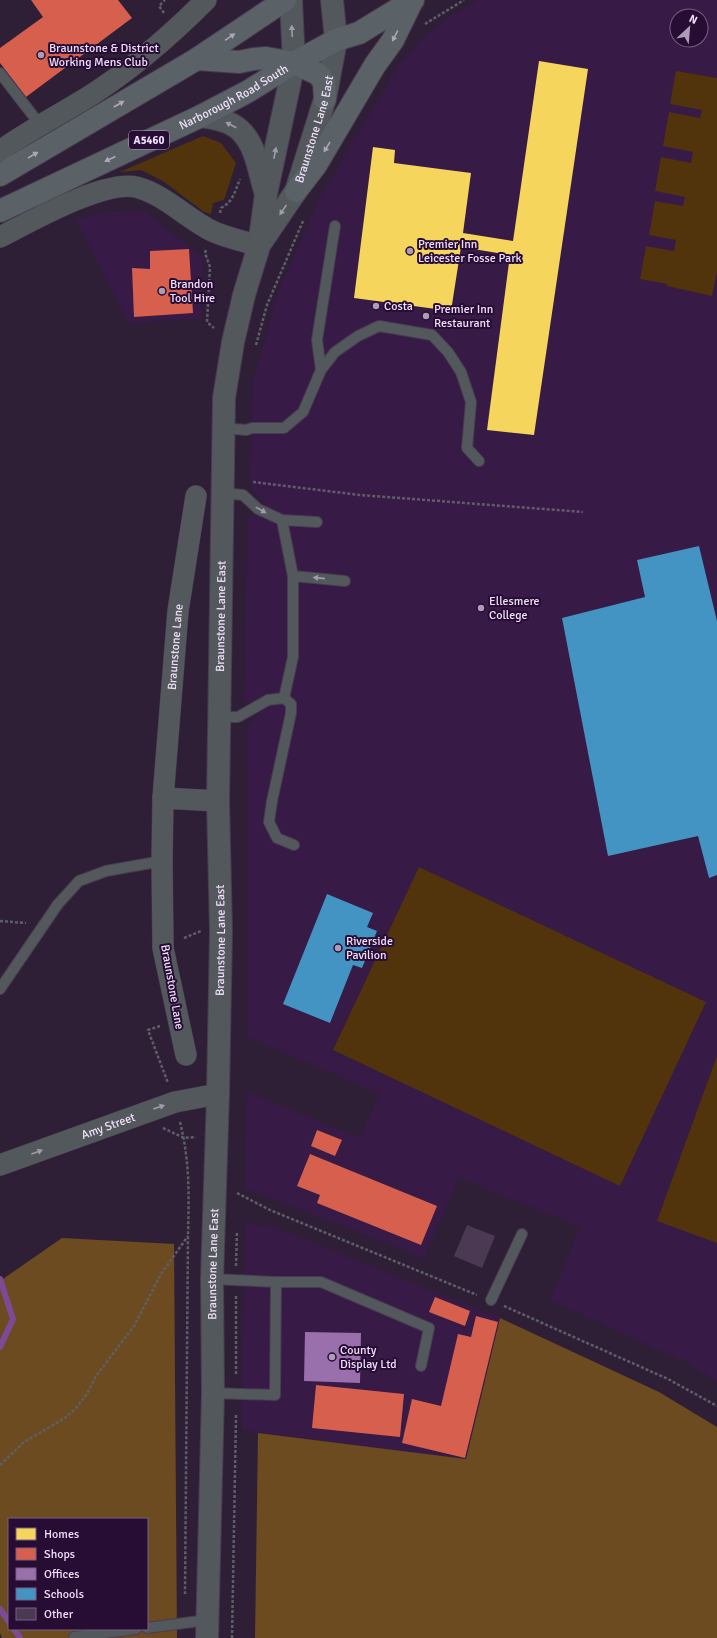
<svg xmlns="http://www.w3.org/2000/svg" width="717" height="1638" viewBox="0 0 717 1638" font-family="Signika,sans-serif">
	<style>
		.built { fill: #371a46; fill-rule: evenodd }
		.green { fill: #51340c }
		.forest { fill: #6c4b21; fill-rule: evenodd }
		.homes { fill: #f6d55c }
		.shops { fill: #d6604d }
		.offices { fill: #9970ab }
		.schools { fill: #4393c3 }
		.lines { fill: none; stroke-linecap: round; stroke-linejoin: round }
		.stream { stroke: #7d4a97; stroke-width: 6 }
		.building { fill: #4b3953 }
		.service-casing { stroke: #483c50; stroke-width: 12 }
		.minor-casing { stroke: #483c50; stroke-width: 22 }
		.tertiary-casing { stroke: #483c50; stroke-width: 24 }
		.primary-casing { stroke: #483c50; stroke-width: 24 }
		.path { stroke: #5e5f66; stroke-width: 2.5; stroke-dasharray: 3 2; stroke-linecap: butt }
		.service { stroke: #52585b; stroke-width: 10 }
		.minor { stroke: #52585b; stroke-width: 21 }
		.tertiary { stroke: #52585b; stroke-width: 22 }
		.primary { stroke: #5a6167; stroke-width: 22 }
		.oneway { fill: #a19caa }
		.oneway2 { fill: #aca6b8 }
		.poi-dot { fill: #ac9cb5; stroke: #270c34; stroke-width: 1.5 }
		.labels { text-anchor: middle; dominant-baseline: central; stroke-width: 4; stroke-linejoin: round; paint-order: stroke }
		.shield { fill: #270c34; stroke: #b4a0bf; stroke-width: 1 }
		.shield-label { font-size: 11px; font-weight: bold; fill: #f0dffa }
		.poi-label { font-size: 12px; fill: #f0dffa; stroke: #270c34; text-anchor: start }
		.street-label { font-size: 12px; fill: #f0dffa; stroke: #270c34 }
	</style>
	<rect width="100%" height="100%" fill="#2e1f36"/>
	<path class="built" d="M479 0H717V1381L690 1364 550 1300 580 1227 459 1178 424 1258 245 1188 247 1091 360 1138 379 1094 248 1037 247 727 259 713 244 697 248 519 264 503 250 488 253 382 278 292 320 197 398 66 429 32 451 16ZM677 16H701V40H677Z
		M144 211 203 258 201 319 128 323 76 220 92 215 113 212Z
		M245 1222 280 1229 500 1318 466 1459 242 1430 241 1403Z"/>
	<path class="green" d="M676 71 717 78V272L712 296 667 286V284L640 279 646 246 674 251 676 240 649 235 655 201 683 206 685 197 655 191 661 157 691 163 693 152 663 146 669 112 700 118 702 110 670 104Z
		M203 136 221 143 236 163 224 200 213 203 211 214 204 212 163 181 141 170 120 172Z
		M419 867 706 1002 620 1186 333 1050Z
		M717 1056V1243L657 1221Z"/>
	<path class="forest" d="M62 1238 174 1244 177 1638H2L0 1633V1281ZM9 1519H147V1629H9Z
		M500 1318 659 1392 717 1427V1638H255L258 1433 466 1459Z"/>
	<path class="homes" d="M539 61 588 69 534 435 487 430 510 255 461 247 451 311 354 298 373 147 395 150 394 163 471 173 463 233 513 241Z"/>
	<path class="shops" d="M31 0H118L132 18 26 97 0 63V48L43 17Z
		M189 249 193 313 134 317 132 268 150 269V251Z
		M317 1130 342 1140 335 1156 311 1146Z
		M310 1154 437 1206 421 1245 317 1203 320 1195 297 1186Z
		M435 1297 470 1311 465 1326 429 1312Z
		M476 1316 498 1322 465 1458 402 1443 412 1399 441 1406 458 1334 471 1337Z
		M316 1385 404 1394 400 1437 312 1428Z"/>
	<path class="offices" d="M305 1332 361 1333 360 1383 304 1381Z"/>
	<path class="schools" d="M699 546 717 621V875L709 878 698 836 608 856 562 618 645 597 637 560Z
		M327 894 373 913 367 927 377 931 362 968 353 965 330 1023 283 1004Z"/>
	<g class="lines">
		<path class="stream" d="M0 1279 13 1319 0 1347
			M0 1609 9 1622
			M14 1629 20 1638"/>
	</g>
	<path class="building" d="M467 1225 495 1236 482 1268 454 1256Z"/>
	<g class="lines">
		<g class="service-casing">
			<path id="service" d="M0 73 41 126
				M321 370 317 340 335 226
				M224 428 246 430 252 428H284L303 412 321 370 335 352 358 336 379 326 432 335 448 352 461 372 471 402 467 448 479 461
				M223 493 243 495 258 509 282 520 317 522
				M282 520 293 576V657L284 698
				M293 576 345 581
				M219 717H238L268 700 284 698 291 704V713L272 801 269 822 277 838 294 845
				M0 989 58 904 79 881 106 871 162 861
				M212 1279 276 1282H321L429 1328 421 1366
				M491 1300 522 1234
				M213 1393 275 1395 276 1282
				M147 1628 207 1620
				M74 1637 136 1629"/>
		</g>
		<g class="minor-casing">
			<g id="minor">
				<path d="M0 151C28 131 59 115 88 97 131 70 170 36 206 0"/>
				<path d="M0 237C30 222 103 180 136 187 164 194 186 218 212 231 227 238 244 241 259 246"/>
				<path d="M163 798 218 801"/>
				<path id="s1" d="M186 1055 163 948 162 861 163 798 178 611 196 496"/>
				<path id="s2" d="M0 1165 175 1102 218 1094"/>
			</g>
		</g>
		<g class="tertiary-casing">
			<g id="tertiary">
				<path d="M201 116C211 118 222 119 231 124 255 136 258 168 265 191"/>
				<path id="s3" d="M262 241 296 191 325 99 336 40 332 0"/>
				<path id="s4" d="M207 1638 213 1393 212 1279 218 1094 221 931 218 801 224 398 233 342 244 295 259 246 266 194 294 63 291 0"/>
			</g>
		</g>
		<g class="primary-casing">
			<g id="primary">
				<path d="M197 59 239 62 254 59 266 58 294 63 318 74 324 82 325 99"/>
				<path d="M0 175 197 59 285 0"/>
				<path d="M296 191 316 165 375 65 393 40 412 1"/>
				<path id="s5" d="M0 211 201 116 247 92 294 63 336 40 359 33 413 0"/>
			</g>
		</g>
		<path class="path" d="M164 13 159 6 165 0
			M425 24 464 0
			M220 213 221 208C233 202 235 191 240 179
			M206 250 205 253 210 267 207 322 214 328
			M256 345 267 305 303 221
			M253 482 360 495 583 512
			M0 921 26 923
			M184 938 201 931
			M160 1026 148 1030 168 1083
			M180 1122C190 1162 189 1196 188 1236L185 1594
			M163 1128 184 1138 196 1137
			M237 1193 270 1210 477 1295
			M236 1266 237 1231
			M504 1306 668 1379 717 1406
			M236 1374V1295
			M0 1465 24 1442 65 1418 76 1408 87 1394 96 1376 134 1326 161 1274 188 1236
			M232 1638 236 1415"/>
		<use href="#service" class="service"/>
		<use href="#minor" class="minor"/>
		<use href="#tertiary" class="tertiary"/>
		<use href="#primary" class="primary"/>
	</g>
	<defs><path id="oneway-solid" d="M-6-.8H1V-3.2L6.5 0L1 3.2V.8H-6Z"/></defs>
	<g class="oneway">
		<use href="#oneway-solid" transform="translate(292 31) rotate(-92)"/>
		<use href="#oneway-solid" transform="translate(231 125) rotate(-152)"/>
		<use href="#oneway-solid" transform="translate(275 153) rotate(-79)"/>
		<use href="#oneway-solid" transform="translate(283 210) rotate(124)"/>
		<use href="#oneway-solid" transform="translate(261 510) rotate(29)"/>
		<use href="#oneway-solid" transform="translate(319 578) rotate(-174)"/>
		<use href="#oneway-solid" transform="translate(159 1107) rotate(-19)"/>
		<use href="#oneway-solid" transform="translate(37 1152) rotate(-20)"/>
	</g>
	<g class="oneway2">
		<use href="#oneway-solid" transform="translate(395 36) rotate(117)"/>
		<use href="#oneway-solid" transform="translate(230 37) rotate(-34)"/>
		<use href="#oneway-solid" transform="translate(119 104) rotate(-30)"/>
		<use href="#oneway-solid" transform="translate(327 147) rotate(121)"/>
		<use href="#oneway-solid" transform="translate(33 155) rotate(-31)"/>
		<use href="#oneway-solid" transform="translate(110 159) rotate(155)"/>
	</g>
	<g class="poi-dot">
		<circle cx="41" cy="55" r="4"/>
		<circle cx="410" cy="251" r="4"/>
		<circle cx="162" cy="291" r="4"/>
		<circle cx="376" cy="306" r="4"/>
		<circle cx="426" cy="316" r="4"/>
		<circle cx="481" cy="608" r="4"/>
		<circle cx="338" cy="948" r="4"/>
		<circle cx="332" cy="1357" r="4"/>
	</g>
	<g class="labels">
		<rect class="shield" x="129" y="131" width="40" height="18" rx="3"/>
		<g class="shield-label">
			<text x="149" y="140">A5460</text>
		</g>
		<g class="poi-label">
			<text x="49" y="48">Braunstone &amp; District<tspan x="49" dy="14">Working Mens Club</tspan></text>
			<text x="418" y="244">Premier Inn<tspan x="418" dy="14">Leicester Fosse Park</tspan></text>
			<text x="170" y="284">Brandon<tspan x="170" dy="14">Tool Hire</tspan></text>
			<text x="384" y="306">Costa</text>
			<text x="434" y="309">Premier Inn<tspan x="434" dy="14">Restaurant</tspan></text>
			<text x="489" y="601">Ellesmere<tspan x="489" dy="14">College</tspan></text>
			<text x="346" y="941">Riverside<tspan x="346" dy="14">Pavilion</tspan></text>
			<text x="340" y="1350">County<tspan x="340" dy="14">Display Ltd</tspan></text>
		</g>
		<g class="street-label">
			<text stroke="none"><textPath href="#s5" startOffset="260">Narborough Road South</textPath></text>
			<text stroke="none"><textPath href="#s3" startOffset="125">Braunstone Lane East</textPath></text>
			<text stroke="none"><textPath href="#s4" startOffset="1022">Braunstone Lane East</textPath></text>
			<text stroke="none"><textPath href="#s1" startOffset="411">Braunstone Lane</textPath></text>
			<text stroke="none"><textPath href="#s4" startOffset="698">Braunstone Lane East</textPath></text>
			<text transform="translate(172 987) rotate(80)">Braunstone Lane</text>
			<text stroke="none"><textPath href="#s2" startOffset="115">Amy Street</textPath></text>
			<text stroke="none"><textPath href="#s4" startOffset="374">Braunstone Lane East</textPath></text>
		</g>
	</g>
	<rect x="8" y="1518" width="140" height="112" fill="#270c34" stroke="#776083"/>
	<rect x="16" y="1528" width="20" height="12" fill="#f6d55c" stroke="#776083"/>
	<text x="44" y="1538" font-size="12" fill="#f0dffa">Homes</text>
	<rect x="16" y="1548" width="20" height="12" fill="#d6604d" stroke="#776083"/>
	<text x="44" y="1558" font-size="12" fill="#f0dffa">Shops</text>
	<rect x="16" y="1568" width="20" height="12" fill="#9970ab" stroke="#776083"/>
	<text x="44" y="1578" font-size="12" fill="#f0dffa">Offices</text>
	<rect x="16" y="1588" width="20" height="12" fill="#4393c3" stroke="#776083"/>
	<text x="44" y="1598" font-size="12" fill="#f0dffa">Schools</text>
	<rect x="16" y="1608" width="20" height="12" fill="#4b3953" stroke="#776083"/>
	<text x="44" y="1618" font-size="12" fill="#f0dffa">Other</text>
	<g transform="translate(689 28) rotate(26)"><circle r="19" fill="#270c34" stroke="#776083"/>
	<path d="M0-3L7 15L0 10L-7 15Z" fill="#ac9cb5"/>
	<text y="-6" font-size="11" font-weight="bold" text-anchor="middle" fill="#f0dffa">N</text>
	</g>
</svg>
